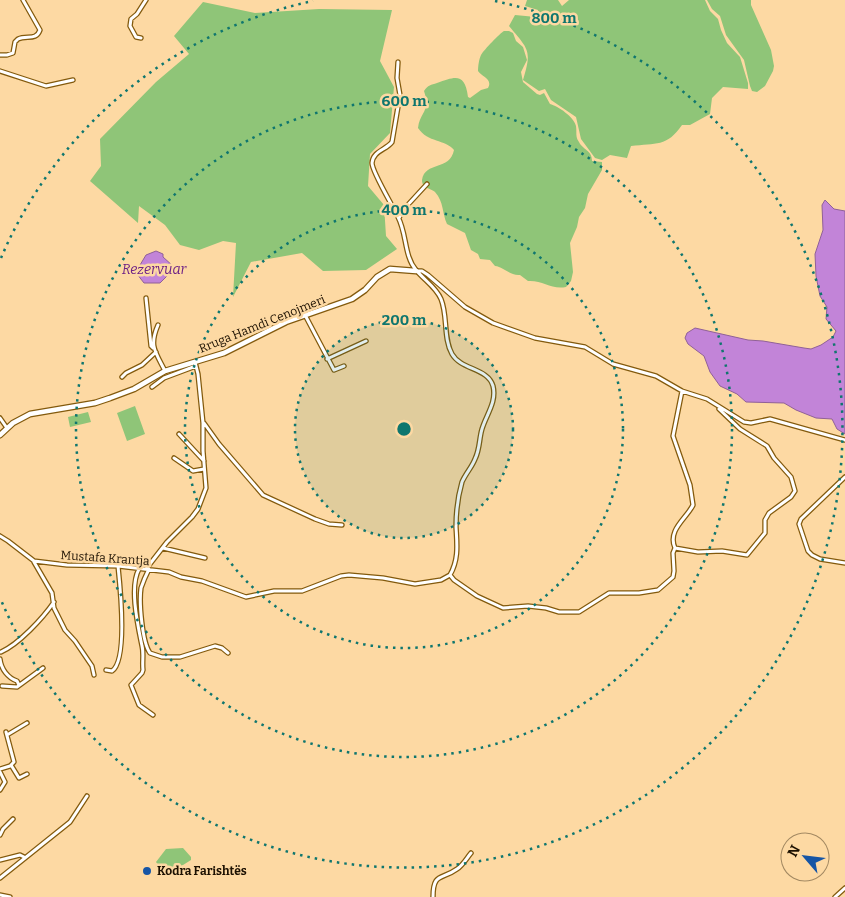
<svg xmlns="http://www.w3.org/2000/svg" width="845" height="897" viewBox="0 0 845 897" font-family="Bitter,serif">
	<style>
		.green { fill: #8fc578 }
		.water { fill: #c284d8; stroke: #906197 }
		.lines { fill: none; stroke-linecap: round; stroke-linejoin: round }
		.street-casing { stroke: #835a0d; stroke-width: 5.5 }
		.secondary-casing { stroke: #835a0d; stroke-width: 7 }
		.street { stroke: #fff; stroke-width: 3 }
		.secondary { stroke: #fff; stroke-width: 4.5 }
		.ring { fill: none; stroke: #0f766e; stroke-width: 2.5; stroke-dasharray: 2.5 5 }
		.poi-dot { fill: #1655a5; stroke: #fdd9a3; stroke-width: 2 }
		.labels { text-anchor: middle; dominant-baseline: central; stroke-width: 5; stroke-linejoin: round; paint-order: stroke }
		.street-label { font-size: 12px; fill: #1c1000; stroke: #fdd9a3 }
		.poi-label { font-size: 12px; font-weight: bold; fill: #1c1000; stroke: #fdd9a3; text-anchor: start }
		.water-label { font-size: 14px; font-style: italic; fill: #6f2386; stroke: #fdd9a3 }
		.centre { fill: #0f766e; stroke: #fdd9a3; stroke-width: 2.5 }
		.ring-label { font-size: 15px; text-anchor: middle; font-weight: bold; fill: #0f766e; stroke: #fdd9a3; stroke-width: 5; stroke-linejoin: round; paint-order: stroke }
	</style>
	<rect width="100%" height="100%" fill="#fdd9a3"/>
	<path class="green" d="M527 0H558L562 6 569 0H705L710 11 718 19 721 30 727 43 740 57 748 83V89L723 87 712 98 710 114 690 125H682C667 147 656 143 631 146L627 158 610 155 602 160 595 158 581 139 576 117 551 100 545 89 539 91 523 80C532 50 529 50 509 26L515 15 536 17 538 10 525 6Z
		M707 0H751V5L771 50 774 66 773 71 765 86 757 92 752 91 750 86 744 60 726 35 720 16 712 9Z
		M203 2 255 13 319 9 392 10 380 61 394 87 390 133 370 154 368 186 384 205 386 236 397 249 366 270 323 271 302 253 251 262 233 297 236 243 223 241 199 250 180 245 165 225 139 206 138 223 90 181 101 166 100 139 156 82 189 54 174 36Z
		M504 31H509L513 33 516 41 523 47 527 60 521 72 523 82 537 94 540 95 544 93 550 104C558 106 574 117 576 126 577 132 575 137 579 142 583 150 592 150 592 161L602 162V170L588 194 585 208 579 217 577 227 570 243 573 272 571 281 566 287C551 290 543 280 528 281L520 275C510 276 504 267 495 266L490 260 480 259 478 254 471 250 465 233 447 224C442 213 444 202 435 192 431 188 422 189 422 180 425 161 450 171 454 150 445 139 428 143 418 128 420 111 431 112 424 91 428 85 431 85 437 83 456 76 465 73 468 97L470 98 481 90 488 88C493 79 482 77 478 71 478 66 479 59 481 55 484 50 500 33 504 31Z
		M135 406 145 434 127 441 117 413Z
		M88 412 91 422 70 427 68 417Z
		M183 848 191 857V860L183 865 167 871 159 866 156 862 166 849Z"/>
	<path class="water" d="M825 200 834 209 845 211V434L837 429 832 419 816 418 796 410 784 403 746 402 737 394 720 386 710 372 704 356 688 344 685 338 687 333 695 328 748 340 763 341 804 348 811 349 821 345 833 337 836 331 826 319 827 307 820 296 816 276 815 254 823 230 822 205Z
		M156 251 163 254V257L173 266 172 271 160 283H144L137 274V270L146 255Z"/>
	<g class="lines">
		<g class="street-casing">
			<path id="street" d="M141 38 136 37 130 26 131 19 137 14 146 0
				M0 55H7L13 53 15 42 18 39C27 35 36 41 40 30L23 0
				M398 62 397 78 400 95 392 142C386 150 373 151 372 163 372 172 393 206 398 217 407 234 404 256 416 270 424 280 436 287 441 299 448 316 443 338 452 354 461 370 488 368 493 386 497 402 486 415 482 429 479 439 480 449 475 459 472 467 466 473 462 482 458 496 456 512 456 527 457 544 459 559 450 575
				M0 71 46 86 73 80
				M399 218 404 209 427 184
				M417 271H422L428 275 465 307 493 323 535 338 585 347 613 364 656 376 682 391 707 399 744 422 751 423 770 419 845 440
				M146 298 151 346 153 348
				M305 315 334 370 344 366
				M158 325C149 346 155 351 165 371
				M327 359 366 341
				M122 377 126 373 142 365 156 352
				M152 387 164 378 196 366
				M0 418 7 428
				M204 423 219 444 263 495 315 519 329 524 342 525
				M179 434 204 461
				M174 458 193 471 204 469
				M845 477 801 519 799 524 808 551 812 555 820 559 845 563
				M0 536 8 541 34 561 67 565 118 566 169 572 181 577 202 581 246 597 274 591H302L341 576 349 575 383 578 415 584 441 580 450 575
				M163 548 205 558
				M675 548 698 552 722 551 747 555 765 533V520L769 513 791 497 795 491 791 477 774 458 767 446 740 429 719 409
				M34 562 52 593 54 608 65 630 75 641 92 666 94 675
				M139 569C129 587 138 626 142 646 144 653 142 662 143 670L142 673 131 685 139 705 153 715
				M146 569 167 542 192 517 198 509 206 488 203 451V423L198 374 195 362
				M149 569C146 575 143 582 141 588 139 602 142 642 150 653L162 657H180L215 646 222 648 228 653
				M450 575 454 580 477 596 503 608 528 606 546 608 559 612H579L609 593H639L658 590 673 577 674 571 673 553 675 548C667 530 687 518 693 505L690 485 673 436 682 391
				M1 652C19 644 43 618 54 602
				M0 659C1 669 8 678 17 681L19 685
				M106 670 112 671C128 660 120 585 118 566
				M2 686 17 687 43 668
				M7 735 27 723
				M11 765 19 778 27 774
				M0 769 10 766 14 762 6 732
				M0 772 5 782 0 790
				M0 835 3 829 13 819
				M0 860 20 855 24 857
				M0 878 70 822 87 796
				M0 895 10 897
				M433 897C433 872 442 880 457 869 463 865 466 859 471 853
				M835 897 845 888"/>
		</g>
		<g class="secondary-casing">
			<path id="secondary" d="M0 435 13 423 30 414 95 403 110 398 134 389 165 371 224 353 286 322 352 299 365 290 377 277 390 269 416 271"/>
		</g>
		<use href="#street" class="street"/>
		<use href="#secondary" class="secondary"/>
	</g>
	<circle cx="404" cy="429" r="109" fill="#0f766e" fill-opacity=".12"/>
	<g class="ring">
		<circle cx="404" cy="429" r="109"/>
		<circle cx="404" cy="429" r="219"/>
		<circle cx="404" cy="429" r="328"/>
		<path d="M1 258A438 438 0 0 1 313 1M495 1A438 438 0 1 1 1 600"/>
	</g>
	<circle class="poi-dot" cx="147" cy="871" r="5"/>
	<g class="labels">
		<g class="street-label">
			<text transform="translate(262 324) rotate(-22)">Rruga Hamdi Cenojmeri</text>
			<text transform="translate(105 558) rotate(4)">Mustafa Krantja</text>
		</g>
		<g class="poi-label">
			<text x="157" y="871">Kodra Farishtës</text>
		</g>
		<g class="water-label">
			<text x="154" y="269">Rezervuar</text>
		</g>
	</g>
	<circle cx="404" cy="429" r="8" class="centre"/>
	<g class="ring-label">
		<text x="554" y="23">800 m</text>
		<text x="404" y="106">600 m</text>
		<text x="404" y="215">400 m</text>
		<text x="404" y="325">200 m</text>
	</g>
	<g transform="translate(805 857) rotate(298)"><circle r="24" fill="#fdd9a3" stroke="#a38962"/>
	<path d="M0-4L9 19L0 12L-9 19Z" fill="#1655a5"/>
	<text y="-8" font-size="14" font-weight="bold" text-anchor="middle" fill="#1c1000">N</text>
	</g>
</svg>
